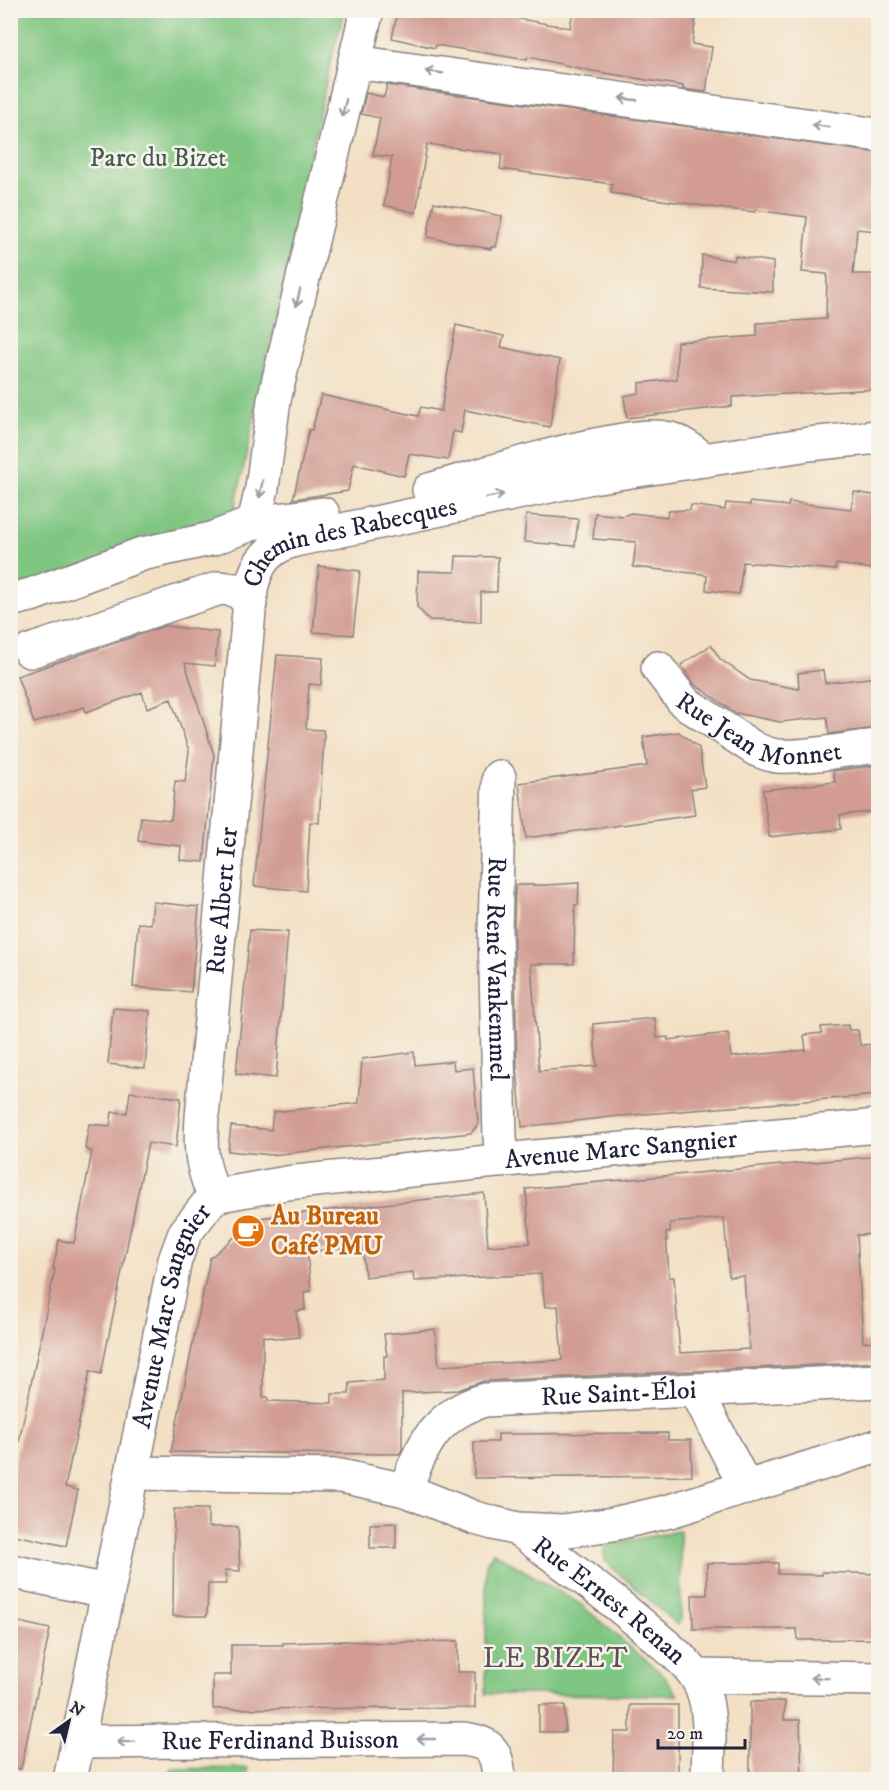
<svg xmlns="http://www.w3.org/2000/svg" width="889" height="1790" viewBox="0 0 889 1790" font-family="'IM FELL DW Pica',serif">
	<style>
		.green { fill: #7fc682; stroke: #50745e; stroke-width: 1.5 }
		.building { fill: #d29c93; fill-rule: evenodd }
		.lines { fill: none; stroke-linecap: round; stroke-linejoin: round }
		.minor-casing { stroke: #8a8180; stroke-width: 36 }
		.minor { stroke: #fff; stroke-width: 33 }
		.oneway { stroke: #9c9ca7 }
		.labels { text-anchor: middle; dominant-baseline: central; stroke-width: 5; stroke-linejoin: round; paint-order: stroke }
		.park-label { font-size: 26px; fill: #435b54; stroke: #f7f3e8 }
		.street-label { font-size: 26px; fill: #22223b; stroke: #f7f3e8 }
		.food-label { font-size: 26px; font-weight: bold; fill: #c56008; stroke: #f7f3e8; text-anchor: start }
		.quarter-label { font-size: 28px; letter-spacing: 1.5px; fill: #604d5a; stroke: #f7f3e8 }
	</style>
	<rect width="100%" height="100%" fill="#f7f3e8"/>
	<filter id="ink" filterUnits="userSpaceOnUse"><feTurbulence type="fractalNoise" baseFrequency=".0167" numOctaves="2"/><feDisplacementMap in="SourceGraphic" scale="12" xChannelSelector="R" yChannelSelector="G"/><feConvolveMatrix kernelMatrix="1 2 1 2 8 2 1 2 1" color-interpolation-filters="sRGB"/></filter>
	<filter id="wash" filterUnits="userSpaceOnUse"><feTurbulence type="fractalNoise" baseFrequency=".008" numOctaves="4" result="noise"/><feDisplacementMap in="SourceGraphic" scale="24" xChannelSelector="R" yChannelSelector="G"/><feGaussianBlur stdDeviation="1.35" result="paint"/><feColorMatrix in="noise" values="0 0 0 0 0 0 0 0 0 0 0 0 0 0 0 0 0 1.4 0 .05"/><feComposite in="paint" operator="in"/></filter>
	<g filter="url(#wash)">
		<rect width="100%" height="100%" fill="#f3e0c4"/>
		<path class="green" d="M11 11H345L330 63 232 522 11 589Z
			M680 1531 681 1620 677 1625 605 1561 604 1550 609 1544Z
			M493 1552 580 1604 663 1675 678 1695 486 1694V1564Z
			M248 1768V1779H171V1769Z"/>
		<g id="blocks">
			<path class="building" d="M398 10H520L519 19 570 28 573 10H697L692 44 712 47 706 92 683 89V86L593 71 528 57 527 60 436 45 435 48 392 38Z
				M387 85 879 153V207L876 231 857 229 853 274H879V389L732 397V406L627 418 624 396 639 393V383L677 379V342L757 336V323L826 319 827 274 802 272 807 217 755 210V212L726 209 611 193 612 184 500 169 502 154 427 144 416 213 384 205 392 157 373 155 380 118 361 114 366 93 384 97Z
				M434 202 502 216 496 247H491V249L427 237Z
				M702 255 734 261 735 256 773 262V292L701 288Z
				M456 325 504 336 501 347 560 360 550 427 465 410 461 433 453 431 448 460 409 454 404 476 354 464 348 491 293 499 309 430H312L321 395 418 416 421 407 441 411Z
				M854 492 879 496V541H876L872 569 836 564 835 570 743 562 739 594 706 590 707 576 702 574 633 567 636 542 593 539 595 513 622 516 631 513 667 517 668 511 690 510 691 505 725 510 726 503 750 505V502L788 506 789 502 851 509Z
				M526 515 578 519 575 546 524 542Z
				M456 556 498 557 497 592H481V622L429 620 417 607 418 571 455 572Z
				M319 566 360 571 353 635 313 632Z
				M165 626 218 632 215 666 185 663 214 755 204 862 180 860 181 846 138 841 141 817 171 820 175 781 185 782 189 751 171 699 147 708 142 692 86 712 84 707 34 723 17 676Z
				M711 645 720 659 750 680 799 689 798 673 823 670 825 683 878 677V728L829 734 827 717 780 722 736 713 694 684 681 665Z
				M277 655 323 658 321 685 309 684 306 729 323 730 324 736 319 823 310 822 306 891 254 886Z
				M679 732 699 748 705 787 691 789 695 815 526 838 519 783 647 766 643 737Z
				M879 765V811L840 815 841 829 769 837 763 790 835 782 833 771Z
				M579 883 578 905H575L574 964H531L539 1071 597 1066 593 1024 655 1018 657 1038 668 1037V1040L728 1033 731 1057 806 1050 804 1035 822 1033 821 1027 848 1025 849 1030H858L860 1045 879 1044V1095L620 1116 522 1127 517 1067 514 931 515 885H545Z
				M153 902 199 907 191 992 133 987 138 923 151 924Z
				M250 930 288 932 276 1078 236 1074Z
				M113 1008 150 1011 145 1068 108 1064Z
				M414 1052 415 1065 453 1061 454 1070 473 1068 478 1124 471 1133 272 1155 228 1151 231 1126 271 1130 273 1112 359 1103 362 1059Z
				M130 1092 181 1098 176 1147 148 1143 101 1374 90 1371 65 1487 78 1490 66 1546 10 1534V1485L55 1269H53L59 1240 74 1243 92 1152 85 1148 89 1124 110 1126 112 1112 127 1113Z
				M879 1156V1234L857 1235 863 1342 879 1341V1362L484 1381 458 1390 402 1393V1450L399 1454 171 1452 210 1258 257 1218 484 1193 488 1246 530 1243 526 1189ZM724 1218 729 1277 744 1276 749 1349 680 1353 674 1277H669L666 1233H670V1223ZM362 1246 365 1277 413 1272 414 1281 541 1274 545 1307 558 1306 562 1360 439 1366 435 1329 384 1334 387 1356H384V1380L350 1383 349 1394H332V1403L268 1401V1397H263V1336L281 1339 299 1337 296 1311 305 1310 304 1292 311 1291 307 1252Z
				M668 1433V1440H691L692 1476 474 1478V1442H498V1434Z
				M174 1509H208V1527H238L240 1571 225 1570 226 1584H208L207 1616H173Z
				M396 1523V1548H370V1524Z
				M707 1563H778V1574L822 1575V1572L879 1574V1639L798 1640 797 1629H693L692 1595H707Z
				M10 1620 50 1629 21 1769 10 1768Z
				M344 1641 387 1643 458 1641V1672H475V1708L213 1709V1675H231V1645H283V1643Z
				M785 1701 784 1720H800L802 1779H750V1702Z
				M539 1705H565V1732H539Z
				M630 1705H678V1779H613L614 1732H630Z"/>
		</g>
	</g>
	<g filter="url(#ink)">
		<use href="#blocks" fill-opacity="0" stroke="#8a8180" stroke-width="1.5"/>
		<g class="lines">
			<g class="minor-casing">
				<g id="minor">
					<path d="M355 62 878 135"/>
					<path d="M429 490C486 474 543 455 601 444 623 440 648 434 670 439 683 443 694 452 705 460"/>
					<path d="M254 523 262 488 274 400 367 10"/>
					<path d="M10 600 31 595 142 554 211 539 254 523 323 514"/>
					<path d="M30 651 220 588 236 590 250 602"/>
					<path id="s1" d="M658 668 684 702 755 749C762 752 769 755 777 756 809 758 847 749 878 746"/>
					<path id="s2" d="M499 777 495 931 500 1137 502 1161"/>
					<path id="s3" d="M214 1196C201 1164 200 1150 202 1117L251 590C256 563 268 547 295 540L592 477 809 444 878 437"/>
					<path d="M696 1390 746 1488"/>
					<path d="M132 1473 341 1476 405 1490 475 1518 493 1523 518 1529 562 1531 613 1524 670 1511 878 1446"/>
					<path id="s4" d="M405 1490C422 1445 436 1414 485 1400L878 1381"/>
					<path id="s5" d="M518 1529C564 1564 612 1598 656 1637 673 1652 693 1666 702 1688 713 1716 708 1750 708 1780"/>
					<path d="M10 1571 107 1591"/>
					<path d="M696 1676 878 1679"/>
					<path id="s6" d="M78 1742 463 1739C491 1742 498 1752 499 1780"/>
					<path id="s7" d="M70 1780 175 1260 185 1233 214 1196 287 1183 535 1157 878 1126"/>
				</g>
			</g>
			<use href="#minor" class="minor"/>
		</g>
		<defs><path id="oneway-shaft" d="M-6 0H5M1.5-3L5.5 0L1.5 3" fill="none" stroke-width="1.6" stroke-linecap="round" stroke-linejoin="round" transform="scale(1.5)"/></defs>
		<g class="oneway">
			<use href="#oneway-shaft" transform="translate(434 72) rotate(-172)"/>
			<use href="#oneway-shaft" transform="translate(628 99) rotate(-172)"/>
			<use href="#oneway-shaft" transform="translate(344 108) rotate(104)"/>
			<use href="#oneway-shaft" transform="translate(821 126) rotate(-172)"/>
			<use href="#oneway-shaft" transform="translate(298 298) rotate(104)"/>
			<use href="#oneway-shaft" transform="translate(261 489) rotate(100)"/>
			<use href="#oneway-shaft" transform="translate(495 496) rotate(-12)"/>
			<use href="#oneway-shaft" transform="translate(820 1678) rotate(-179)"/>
			<use href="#oneway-shaft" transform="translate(426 1739) rotate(180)"/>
			<use href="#oneway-shaft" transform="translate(126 1742) rotate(179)"/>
		</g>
	</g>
	<defs>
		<g id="cafe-disc" transform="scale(1.725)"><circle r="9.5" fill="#e8710a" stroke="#f7f3e8"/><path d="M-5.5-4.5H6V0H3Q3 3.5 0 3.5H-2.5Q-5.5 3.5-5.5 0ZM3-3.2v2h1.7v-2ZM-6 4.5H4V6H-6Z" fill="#fff"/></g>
	</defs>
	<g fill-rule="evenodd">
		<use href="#cafe-disc" x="248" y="1231"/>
	</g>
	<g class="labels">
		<g class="park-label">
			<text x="158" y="158">Parc du Bizet</text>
		</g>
		<g class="street-label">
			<text stroke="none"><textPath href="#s3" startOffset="730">Chemin des Rabecques</textPath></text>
			<text stroke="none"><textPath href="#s1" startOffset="126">Rue Jean Monnet</textPath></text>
			<text stroke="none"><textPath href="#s3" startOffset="298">Rue Albert Ier</textPath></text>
			<text stroke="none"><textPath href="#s2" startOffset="192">Rue René Vankemmel</textPath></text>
			<text stroke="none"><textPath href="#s7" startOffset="1016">Avenue Marc Sangnier</textPath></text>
			<text stroke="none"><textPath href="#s7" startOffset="476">Avenue Marc Sangnier</textPath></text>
			<text stroke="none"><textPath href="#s4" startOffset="260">Rue Saint-Éloi</textPath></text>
			<text stroke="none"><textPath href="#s5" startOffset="116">Rue Ernest Renan</textPath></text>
			<text stroke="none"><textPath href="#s6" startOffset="202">Rue Ferdinand Buisson</textPath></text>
		</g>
		<g class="food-label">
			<text x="271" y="1216">Au Bureau<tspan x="271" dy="30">Café PMU</tspan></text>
		</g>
		<g class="quarter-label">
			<text x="556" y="1658">LE BIZET</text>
		</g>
	</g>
	<rect width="889" height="1790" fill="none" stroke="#f7f3e8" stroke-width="36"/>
	<g transform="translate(69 1721) rotate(34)" stroke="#f7f3e8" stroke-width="4.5" paint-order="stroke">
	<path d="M0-4.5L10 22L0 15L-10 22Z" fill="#22223b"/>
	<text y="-9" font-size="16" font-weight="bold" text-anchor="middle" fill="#22223b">N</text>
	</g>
	<path d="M658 1739v9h87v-9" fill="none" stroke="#22223b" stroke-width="3"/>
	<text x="667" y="1739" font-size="18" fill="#22223b" stroke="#f7f3e8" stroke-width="4.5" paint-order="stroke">20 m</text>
</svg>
